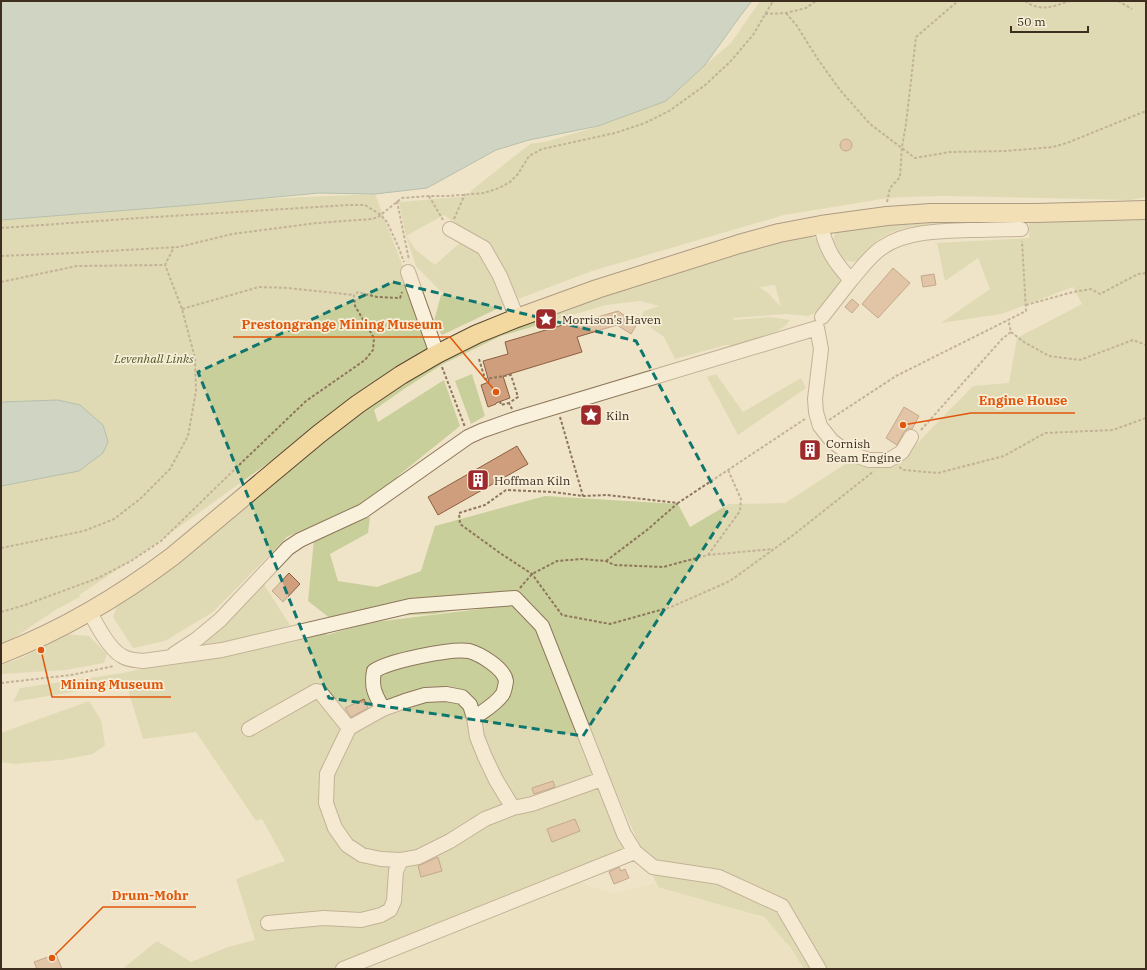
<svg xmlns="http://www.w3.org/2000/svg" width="1147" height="970" viewBox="0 0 1147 970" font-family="'IBM Plex Serif',serif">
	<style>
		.farmland { fill: #e6deb5 }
		.green { fill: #c9cf9b; fill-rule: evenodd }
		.water { fill: #a9c4bc; stroke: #6f938a }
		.building { fill: #cf9f7d; stroke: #8d5f41 }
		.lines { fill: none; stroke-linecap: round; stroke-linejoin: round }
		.minor-casing { stroke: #8d765c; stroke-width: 16 }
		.major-casing { stroke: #5b4430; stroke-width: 20 }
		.path { stroke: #8d765c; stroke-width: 2; stroke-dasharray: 3 2; stroke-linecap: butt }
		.minor { stroke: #faf1dc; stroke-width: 14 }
		.major { stroke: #f3d9a0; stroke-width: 18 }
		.marked { fill: none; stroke: #0f766e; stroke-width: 3; stroke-dasharray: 8 5; stroke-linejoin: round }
		.labels { text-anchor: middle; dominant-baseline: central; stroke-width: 3.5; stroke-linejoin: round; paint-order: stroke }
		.poi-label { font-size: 12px; fill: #3d2e20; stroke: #f7eed8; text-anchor: start }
		.park-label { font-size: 12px; font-style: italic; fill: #4d5a26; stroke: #f7eed8 }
		.leader { fill: none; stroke: #df570d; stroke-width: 1.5 }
		.callout-dot { fill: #df570d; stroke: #f7eed8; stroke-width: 1.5 }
		.callout-label { font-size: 13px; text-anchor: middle; font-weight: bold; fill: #df570d; stroke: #f7eed8; stroke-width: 3.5; stroke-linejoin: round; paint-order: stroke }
	</style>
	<rect width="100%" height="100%" fill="#f0e4c8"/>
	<path class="farmland" d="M578 881 590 887 615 894 652 884 703 896 752 913 775 926 804 969H356Z"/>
	<path class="green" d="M760 1H1146V197L1130 200 946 196 904 197 888 198 784 215 592 271 518 299 442 335 434 321 441 295 443 294 416 266 406 236 399 202 468 196 472 190 530 144 548 141 593 128 669 96 731 43ZM444 215 466 231 489 243 505 278 463 240 435 265 416 250 406 236Z
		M375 194 433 345 144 552 79 595 80 597 57 609 9 641 1 643V216L239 200Z
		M1027 220 1029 223 1146 220V969H804L790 947 764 917 658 887 616 792 566 670 626 852 572 875 334 969H125V967L157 941 191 962 228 947 255 940 236 879 285 861 262 819 256 821 196 732 143 739 126 683 13 702 20 688 123 673 324 628 327 635 367 623 480 609 479 606 434 614 331 619 308 601 314 539 370 517 368 533 330 554 338 581 377 587 421 571 435 526 545 496 678 504 690 527 729 504 785 503 847 463 894 467 973 386 1009 383 1017 338 1082 304 1073 287 1001 314 941 323 990 289 978 258 945 281 937 243 1029 238V223H963L909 227 895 231 886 235 878 240 858 261 853 262 843 260 832 243 835 234 839 230 893 222Z
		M809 235 818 240 840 278 841 283 823 309 808 316 787 314 733 318 734 320 770 317 790 320 785 326 776 332 736 346 726 345 675 359 664 337 640 320 644 311 659 306 640 301 606 305 501 336 443 364 404 389 374 410 378 422 444 380 460 426 399 475 396 480C385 489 373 498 361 506 338 520 311 525 287 537L213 612 165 641 133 648 113 617 117 606 207 540 205 537 370 402 443 359 519 323 727 253ZM775 285 781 307 768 293 759 287Z
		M472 374 485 416 471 424 455 381Z
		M716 374 743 412 801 378 806 388 738 435 707 377Z
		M263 583 290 625 222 647 195 648Z
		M65 634 89 636 107 654 104 663 66 670 1 674V665L24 657Z
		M89 701 101 720 105 745 93 754 61 760 14 764 1 762V733Z"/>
	<path class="water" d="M1 1H752L741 15 705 65 666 101 598 126 529 140 496 150 427 188 375 194 319 193 180 206 1 220Z
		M58 400 80 405 103 425 108 442 103 453 79 471 1 486V402Z"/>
	<path class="building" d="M840 145a6 6 0 1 1 12 0a6 6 0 1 1-12 0Z
		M893 268 910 283 878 318 862 304Z
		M934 274 936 285 923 287 921 276Z
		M852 299 859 305 852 313 845 307Z
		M618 311 637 324 631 334 617 325 577 337 582 352 503 376 510 398 496 403V404L488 407 481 385 489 382 483 361 508 354 505 342 573 322 574 324Z
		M904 407 919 416 912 429H907L904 432 897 445 886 438Z
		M810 440 820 452 810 460 801 447Z
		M517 446 528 464 438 515 428 497Z
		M289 573 300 584 283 602 272 591Z
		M364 699 368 708 351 717 345 708Z
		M553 781 555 787 534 794 532 788Z
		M575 819 580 831 552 842 547 829Z
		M438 857 442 871 421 877 418 866Z
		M619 867 621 871 625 869 629 878 614 884 609 872Z
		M56 954 62 969H37L34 962Z"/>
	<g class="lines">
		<g class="minor-casing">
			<path id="minor" d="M821 225C825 248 835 263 851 280L822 317
				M450 229 484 248 500 276 517 318
				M408 272 437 354
				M851 280C861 269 870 255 883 247 906 231 942 231 969 230 987 230 1004 229 1021 229
				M90 612C96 624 109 649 122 656 128 660 135 660 143 661L222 650 410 606 515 598 542 626 624 834 635 852 653 867 719 877 782 906 819 969
				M174 654 197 639 220 620 288 548 300 540 363 511 468 437 481 431 515 419 817 328 821 349 815 399 816 412 820 426 832 441 848 453 869 460H889L902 452 911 437
				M383 709C375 694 371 688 374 671 389 661 451 648 469 651 480 654 504 668 506 681 506 683 505 685 505 687 504 690 504 693 502 695 495 705 483 711 474 718
				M249 729 316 691 320 692 349 728
				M513 808 485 819 450 841 418 857 401 860 381 859 362 855 347 845 335 828 326 803 327 774 349 728 383 709 405 701 425 695 446 694 462 697 470 705 474 718 477 737 485 757 496 780 513 808 532 804 602 779
				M268 923 324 918 361 920 381 915 390 910 394 901 396 871 401 860
				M343 969 635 852"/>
		</g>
		<g class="major-casing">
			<path id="major" d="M1 654C63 630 120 596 173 556L319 434 358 404 401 375 437 354 477 334 517 318 597 289 739 244 779 233 821 225 887 216 931 213H1036L1146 210"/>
		</g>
		<path class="path" d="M1025 1C1041 12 1052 7 1069 1
			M1118 1 1132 9
			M786 13 797 26 817 58 840 90 870 124 915 158 950 152 1006 151 1053 147 1067 143 1146 111
			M765 14 786 13 806 8 816 1
			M429 196 443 220
			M397 201 409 260
			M887 202 890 188 900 177 902 147 906 124 916 37 958 1
			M454 219 465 194
			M1 228 139 218 349 205H365L381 215 387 222 398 246 404 262
			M1 256 73 253 179 247 232 234 317 223 372 219 378 217 402 198 429 196H448L484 193 499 188 510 182 518 174 529 156 542 149 615 133 645 123 669 111 704 86 730 62 753 35 773 1
			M1 282 77 266 165 265 174 247
			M1026 305 1073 292 1091 289 1100 294 1138 274 1146 273
			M182 309 259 287 288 288 354 295
			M1011 332 1024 342 1049 356 1080 360 1133 340 1146 345
			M479 359 485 379 511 375 518 397 509 403 512 409
			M442 367 465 427
			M500 401 501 405 509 403
			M560 417 583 496
			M805 419 678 503 607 495 583 496 553 492 506 490 485 505 459 513 460 524 500 553 532 574 562 615 610 624 671 607 730 581 792 536 874 471
			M829 420 896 376 1026 311 1022 241
			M921 430 1002 339 1011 332 1009 323 1007 321
			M899 467 904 470 938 473 1004 456 1045 433 1113 430 1146 418
			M1 548 84 531 114 519 140 499 170 469 188 436 196 391 195 358 182 309 165 265
			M708 555 740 511 741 499 728 470
			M606 561 647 530 678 503
			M520 588 532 574 557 561 581 559 606 561 614 565 663 567 708 555 773 549
			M1 612 25 605 98 578 131 561 161 541 236 468 306 401 365 360 373 350 374 338 355 306 354 295 358 292 377 297 400 298 402 292
			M1 683 71 675 114 666"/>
		<use href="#minor" class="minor"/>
		<use href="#major" class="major"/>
	</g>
	<path d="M0 0H1147V970H0ZM393 282 636 341 727 512 583 736 329 698 198 372Z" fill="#f0e4c8" fill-opacity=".55" fill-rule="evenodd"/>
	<path class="marked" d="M393 282 636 341 727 512 583 736 329 698 198 372Z"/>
	<defs>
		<g id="sight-square" transform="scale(1.15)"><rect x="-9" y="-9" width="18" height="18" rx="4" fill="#9e2a2b" stroke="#f7eed8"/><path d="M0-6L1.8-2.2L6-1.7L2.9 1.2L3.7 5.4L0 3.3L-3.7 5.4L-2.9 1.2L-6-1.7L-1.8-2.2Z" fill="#fff"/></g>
		<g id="building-square" transform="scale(1.15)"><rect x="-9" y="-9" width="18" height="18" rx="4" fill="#9e2a2b" stroke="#f7eed8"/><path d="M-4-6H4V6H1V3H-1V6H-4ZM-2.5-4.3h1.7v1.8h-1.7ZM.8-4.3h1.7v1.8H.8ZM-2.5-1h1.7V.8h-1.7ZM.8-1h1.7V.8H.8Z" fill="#fff"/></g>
	</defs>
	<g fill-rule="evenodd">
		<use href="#sight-square" x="546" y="319"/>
		<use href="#sight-square" x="591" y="415"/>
		<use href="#building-square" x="810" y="450"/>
		<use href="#building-square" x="478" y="480"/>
	</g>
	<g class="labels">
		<g class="poi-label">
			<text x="562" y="319">Morrison's Haven</text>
			<text x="606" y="415">Kiln</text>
			<text x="826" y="443">Cornish<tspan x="826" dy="14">Beam Engine</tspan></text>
			<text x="494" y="480">Hoffman Kiln</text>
		</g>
		<g class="park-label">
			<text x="154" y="358">Levenhall Links</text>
		</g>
	</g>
	<path class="leader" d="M496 392L450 337H233M903 425L971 413H1075M41 650L52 697H171M52 958L103 907H196"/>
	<g class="callout-dot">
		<circle cx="496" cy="392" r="4"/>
		<circle cx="903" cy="425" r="4"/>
		<circle cx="41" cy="650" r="4"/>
		<circle cx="52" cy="958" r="4"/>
	</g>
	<g class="callout-label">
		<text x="342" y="329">Prestongrange Mining Museum</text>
		<text x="1023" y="405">Engine House</text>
		<text x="112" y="689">Mining Museum</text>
		<text x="150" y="900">Drum-Mohr</text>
	</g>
	<rect width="1147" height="970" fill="none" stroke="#3d2e20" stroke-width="4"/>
	<path d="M1011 26v6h77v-6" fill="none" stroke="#3d2e20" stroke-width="2"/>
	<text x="1017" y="26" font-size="12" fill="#3d2e20" stroke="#f7eed8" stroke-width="3" paint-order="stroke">50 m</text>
</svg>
